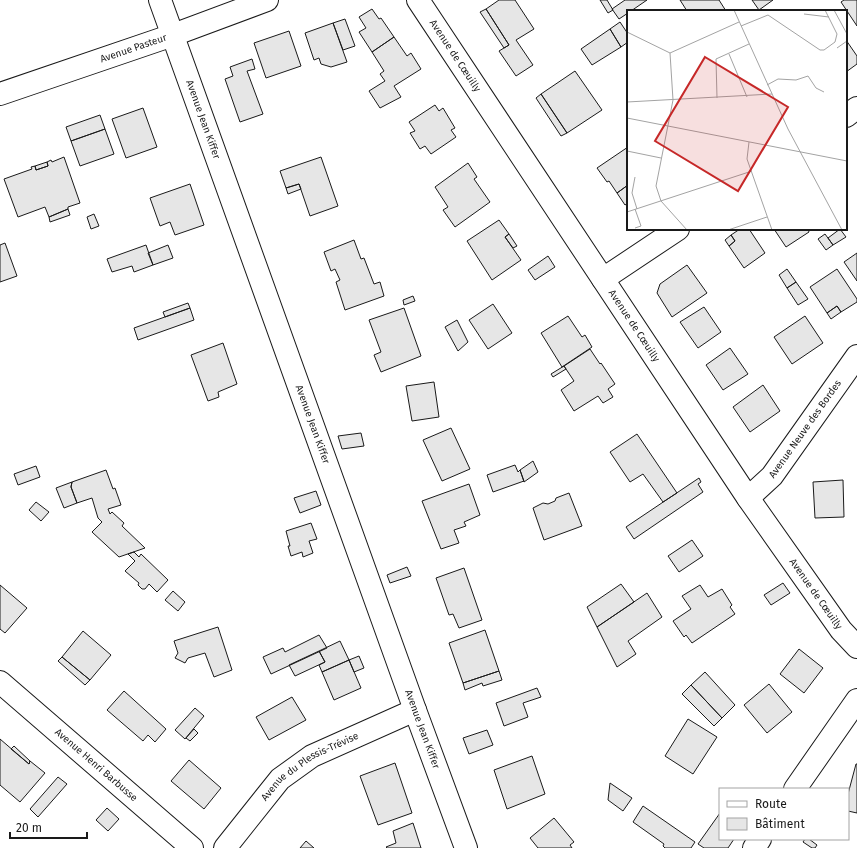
<svg xmlns="http://www.w3.org/2000/svg" width="857" height="848" viewBox="0 0 857 848" font-family="'Fira Sans',sans-serif">
	<style>
		.building { fill: #e6e6e6; stroke: #1a1a1a }
		.lines { fill: none; stroke-linecap: round; stroke-linejoin: round }
		.street-casing { stroke: #1a1a1a; stroke-width: 24 }
		.secondary-casing { stroke: #1a1a1a; stroke-width: 24 }
		.street { stroke: #fff; stroke-width: 22 }
		.secondary { stroke: #fff; stroke-width: 22 }
		.labels { text-anchor: middle; dominant-baseline: central; stroke-width: 3; stroke-linejoin: round; paint-order: stroke }
		.street-label { font-size: 10px; fill: #1a1a1a; stroke: #fff }
		.inset-road { fill: none; stroke: #a3a3a3; stroke-width: 1 }
		.view { fill: #c62828; fill-opacity: 0.15; stroke: #c62828; stroke-width: 2 }
		.inset-edge { fill: none; stroke: #1a1a1a; stroke-width: 2 }
	</style>
	<rect width="100%" height="100%" fill="#fff"/>
	<path class="building" d="M499 0H515L534 29 516 40 533 65 516 76 499 51 509 45 486 9Z
		M600 0H607L613 10 608 13Z
		M625 0H647L631 11H628V13L619 19 612 9Z
		M680 0H719L726 11H687Z
		M752 0H773L759 10Z
		M844 0H857V26L841 2Z
		M372 9 379 19 381 18 394 37 372 52 359 32 366 28 359 17Z
		M486 9 509 45 504 48 480 12Z
		M345 19 355 46 343 50 333 23Z
		M620 22 628 34V42L621 47 610 29Z
		M333 23 347 62 331 67 321 64 319 58 314 60 305 33Z
		M610 29 621 47 592 65 581 49Z
		M289 31 301 66 266 78 254 43Z
		M394 37 407 56 411 53 421 69 394 86 401 97 380 108 369 91 385 81 380 74 384 71 372 52Z
		M846 40 857 56V64L846 72Z
		M252 59 255 69 247 71 263 114 240 122 225 79 233 76 230 67Z
		M575 71 602 110 567 133 541 94Z
		M541 94 567 133 561 136 536 98Z
		M435 105 439 111 443 108 455 128 451 130 456 137 431 154 425 146 420 149 410 133 415 131 409 122Z
		M143 108 157 147 126 158 112 119Z
		M100 115 105 129 71 141 66 127Z
		M105 129 114 154 80 166 71 141Z
		M628 147V185L617 193 609 181 607 182 597 168Z
		M64 157 80 203 68 207V209L49 217 45 207 18 217 4 179 32 169 31 167 35 166 36 170 48 166 47 162 51 160 52 162Z
		M321 157 338 206 310 216 299 184 286 188 280 171Z
		M47 162 48 166 36 170 35 166Z
		M468 163 477 177 474 179 490 202 455 227 443 210 448 207 435 187Z
		M190 184 204 225 175 235 170 222 160 226 150 198Z
		M299 184 301 189 288 194 286 188Z
		M628 185V203L625 205 617 193Z
		M68 209 70 215 50 222 49 217Z
		M94 214 99 226 91 229 87 217Z
		M499 220 509 234 505 237 521 260 492 280 467 241Z
		M740 229H749L765 253 744 268 729 246 735 241 731 235Z
		M774 229H808L809 232 786 247Z
		M840 229 846 237 833 245 828 238Z
		M509 234 517 246 513 248 505 237Z
		M825 234 833 245 826 250 818 239Z
		M731 235 735 241 729 246 725 240Z
		M354 240 361 259 364 258 374 284 380 282 384 296 345 310 336 282 340 280 335 269 331 271 324 252Z
		M5 243 17 276 0 282V245Z
		M146 245 153 265 134 272 132 266 112 272 107 259Z
		M168 245 173 258 153 265 148 253Z
		M857 253V281L844 262Z
		M548 256 555 267 535 280 528 270Z
		M687 265 707 293 672 317 657 293 660 284Z
		M787 269 796 282 787 288 779 275Z
		M837 269 857 299V302L841 312 837 306 827 313 810 287Z
		M796 282 808 299 798 305 787 288Z
		M413 296 415 301 404 305 403 300Z
		M188 303 190 308 165 317 163 312Z
		M493 304 512 333 488 349 469 320Z
		M837 306 841 312 831 319 827 313Z
		M704 307 721 332 698 348 680 322Z
		M190 308 194 320 138 340 134 328Z
		M404 308 421 356 381 372 374 355 381 352 369 320Z
		M568 316 582 337 585 335 592 347 562 367 541 333Z
		M805 316 823 343 792 364 774 337Z
		M457 320 468 342 458 351 445 327Z
		M223 343 237 384 218 392 219 397 208 401 191 355Z
		M730 348 748 374 723 390 706 365Z
		M590 349 600 364 601 363 615 384 608 389 613 397 603 403 598 396 574 411 561 390 574 381 564 366Z
		M564 366 566 369 553 377 551 374Z
		M434 382 439 417 412 421 406 386Z
		M763 385 780 411 750 432 733 407Z
		M451 428 470 469 442 481 423 440Z
		M361 433 364 446 342 449 338 436Z
		M637 434 677 493 663 502 643 474 630 482 610 452Z
		M533 461 538 472 524 482 520 470Z
		M515 465 518 472 520 470 524 481 493 492 487 475Z
		M36 466 40 477 18 485 14 474Z
		M106 470 113 489 115 488 121 505 108 509 110 514 112 512 124 523 122 526 145 548 119 557 92 532 102 522 98 518 92 498 77 503 71 487 72 482Z
		M699 478 701 482 698 484 703 492 634 539 626 527Z
		M843 480 844 517 815 518 813 482Z
		M72 482 71 487 77 503 64 508 56 488Z
		M469 484 480 515 464 522 466 526 454 530 459 543 441 549 422 501Z
		M316 491 321 505 300 513 294 498Z
		M569 493 582 526 544 540 533 508 543 503 548 504 555 501 556 498Z
		M36 502 49 512 41 521 29 510Z
		M311 523 317 539 309 541 313 553 303 557 302 552 291 556 288 546H290L286 531Z
		M692 540 703 556 679 572 668 556Z
		M134 552 139 557 141 554 168 580 157 592 149 584 145 589H142L138 585 139 583 125 571 135 561 128 554Z
		M407 567 411 576 390 583 387 575Z
		M464 568 482 620 459 628 453 614 449 615 436 578Z
		M783 583 790 593 771 605 764 595Z
		M621 584 634 602 597 627 587 607Z
		M0 585 27 608 5 633 0 629Z
		M700 585 708 597 722 589 732 605 730 607 735 614 692 643 686 635 684 637 673 621 691 609 682 596Z
		M173 591 185 602 178 611 165 600Z
		M647 593 662 617 628 641 636 654 617 667 597 627Z
		M218 627 232 670 214 677 205 653 188 658 185 663 175 658 178 653 174 641Z
		M485 630 499 671 463 683 449 643Z
		M83 631 111 655 90 680 62 657Z
		M319 635 327 648 271 674 263 657 283 648 285 652Z
		M340 641 349 660 322 672 319 665 325 662 319 651Z
		M799 649 823 668 804 693 780 674Z
		M319 651 325 662 295 676 289 665Z
		M359 656 364 668 354 672 349 660Z
		M62 657 90 680 85 685 58 661Z
		M349 660 361 688 334 700 322 672Z
		M499 671 502 680 483 686 482 683 465 690 463 683Z
		M705 672 735 705 722 718 691 685Z
		M769 684 792 712 767 733 744 705Z
		M691 685 722 718 714 726 682 694Z
		M537 688 541 697 523 703 528 717 504 726 496 703Z
		M124 691 166 729 155 742 148 735 143 741 107 710Z
		M292 697 306 720 269 740 256 717Z
		M195 708 204 716 185 739 175 730Z
		M688 719 717 737 693 774 665 756Z
		M194 729 198 733 190 741 186 738Z
		M487 730 493 745 469 754 463 738Z
		M0 739 29 764 30 761 45 773 20 802 0 785Z
		M14 746 30 761 29 764 11 749Z
		M532 756 545 794 507 809 494 770Z
		M189 760 221 788 204 809 171 781Z
		M395 763 412 813 378 825 360 776Z
		M856 764H857V813L848 811V794Z
		M58 777 67 784 38 817 30 809Z
		M610 783 632 798 623 811 608 800Z
		M643 806 695 842 691 848H665L663 846 664 844 633 822Z
		M107 808 119 819 108 831 96 820Z
		M720 813V839H734L728 848H704L698 844Z
		M554 818 574 842 570 845 572 848H538L530 838Z
		M413 823 421 848H387L386 847 396 843 393 831Z
		M805 839H809L817 845 815 848H812L803 842Z
		M306 841 314 848H300Z"/>
	<g class="lines">
		<g class="street-casing">
			<g id="street">
				<path id="s1" d="M418 0 748 498 841 630 857 647"/>
				<path id="s2" d="M0 94 173 35"/>
				<path d="M846 116 857 108"/>
				<path d="M603 279 678 229"/>
				<path id="s3" d="M748 498 772 476 857 356"/>
				<path id="s4" d="M0 682 192 848"/>
				<path id="s5" d="M225 848 280 779 312 756 415 710"/>
			</g>
		</g>
		<g class="secondary-casing">
			<g id="secondary">
				<path id="s6" d="M160 0 415 710 466 848"/>
				<path d="M173 35 267 0"/>
				<path d="M795 789 857 700"/>
				<path d="M754 848 760 839"/>
			</g>
		</g>
		<use href="#street" class="street"/>
		<use href="#secondary" class="secondary"/>
	</g>
	<g class="labels">
		<g class="street-label">
			<text stroke="none"><textPath href="#s2" startOffset="141">Avenue Pasteur</textPath></text>
			<text stroke="none"><textPath href="#s1" startOffset="67">Avenue de Cœuilly</textPath></text>
			<text stroke="none"><textPath href="#s6" startOffset="127">Avenue Jean Kiffer</textPath></text>
			<text stroke="none"><textPath href="#s1" startOffset="391">Avenue de Cœuilly</textPath></text>
			<text stroke="none"><textPath href="#s6" startOffset="451">Avenue Jean Kiffer</textPath></text>
			<text stroke="none"><textPath href="#s3" startOffset="90">Avenue Neuve des Bordes</textPath></text>
			<text stroke="none"><textPath href="#s1" startOffset="715">Avenue de Cœuilly</textPath></text>
			<text stroke="none"><textPath href="#s6" startOffset="775">Avenue Jean Kiffer</textPath></text>
			<text stroke="none"><textPath href="#s4" startOffset="127">Avenue Henri Barbusse</textPath></text>
			<text stroke="none"><textPath href="#s5" startOffset="120">Avenue du Plessis-Trévise</textPath></text>
		</g>
	</g>
	<g transform="translate(627 10)">
		<rect width="220" height="220" fill="#fff"/>
		<path class="inset-road" d="M107 0 161 119 215 220M207 0 220 24M177 4 202 7M114 16 141 5 193 40H197L208 32 210 24 198 0M0 22 43 43M210 38 220 31M43 43 46 90 29 176 34 191 60 220M43 43 112 12M102 44 120 87M140 75 151 69 169 70 181 66 189 78 197 82M90 88 89 49 122 34M0 92 145 84M0 108 220 151M122 132 120 149 145 220M0 141 34 148M8 167 5 183 10 199M0 202 125 161M8 218 14 216 8 199M101 220 140 207"/>
		<path class="view" d="M78 47 161 97 111 181 28 131Z"/>
		<rect width="220" height="220" class="inset-edge"/>
	</g>
	<rect x="719" y="788" width="130" height="52" fill="#ffffff" stroke="#a3a3a3"/>
	<rect x="727" y="801" width="20" height="6" fill="#ffffff" stroke="#a3a3a3"/>
	<text x="755" y="808" font-size="12" fill="#1a1a1a">Route</text>
	<rect x="727" y="818" width="20" height="12" fill="#e6e6e6" stroke="#a3a3a3"/>
	<text x="755" y="828" font-size="12" fill="#1a1a1a">Bâtiment</text>
	<path d="M10 832v6h77v-6" fill="none" stroke="#1a1a1a" stroke-width="2"/>
	<text x="16" y="832" font-size="12" fill="#1a1a1a" stroke="#ffffff" stroke-width="3" paint-order="stroke">20 m</text>
</svg>
